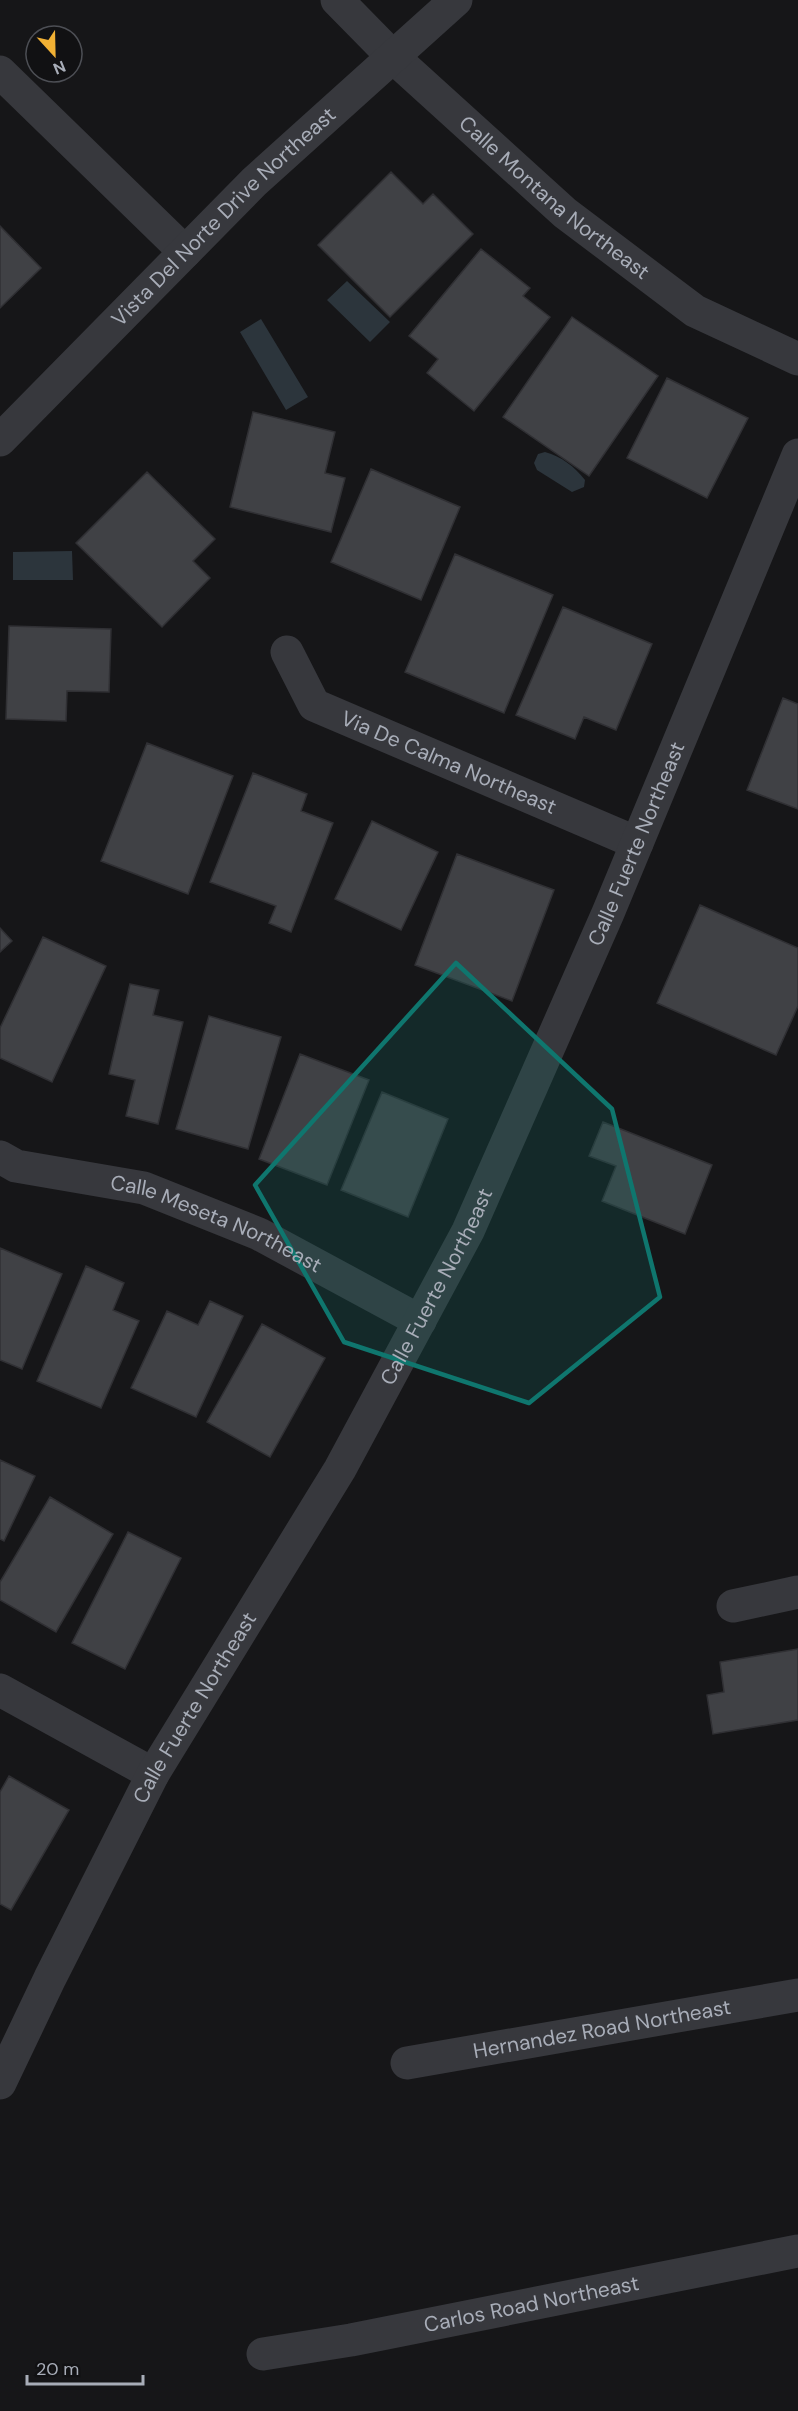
<svg xmlns="http://www.w3.org/2000/svg" width="798" height="2411" viewBox="0 0 798 2411" font-family="'DM Sans',sans-serif">
	<style>
		.water { fill: #2c353c }
		.building { fill: #404145; stroke: #303034; stroke-width: 1.5 }
		.lines { fill: none; stroke-linecap: round; stroke-linejoin: round }
		.minor { stroke: #37383d; stroke-width: 33 }
		.marked { fill: #0f766e; fill-opacity: 0.2; stroke: #0f766e; stroke-width: 4.5; stroke-linejoin: round }
		.labels { text-anchor: middle; dominant-baseline: central; stroke-width: 5; stroke-linejoin: round; paint-order: stroke }
		.street-label { font-size: 21px; fill: #a8adb8; stroke: #111113 }
	</style>
	<rect width="100%" height="100%" fill="#161618"/>
	<path class="water" d="M347 281 390 322 370 342 327 300Z
		M261 319 308 397 286 410 240 332Z
		M545 452C562 457 574 466 585 480L584 487 572 492 537 470 534 463 538 454Z
		M72 551 73 580H13V552Z"/>
	<path class="building" d="M391 172 423 204 433 194 473 234 390 317 318 245Z
		M0 226 41 268 0 308Z
		M481 249 530 288 523 296 550 317 474 411 427 373 438 359 409 336Z
		M572 317 658 376 589 476 503 417Z
		M667 378 748 418 707 498 627 458Z
		M253 412 335 432 325 473 345 478 331 532 230 507Z
		M371 469 460 507 421 600 331 562Z
		M147 472 215 539 193 561 210 578 162 627 76 543Z
		M455 554 553 595 504 713 405 672Z
		M563 607 652 644 616 730 584 717 575 739 516 715Z
		M9 626 111 629 109 692 67 691 66 721 6 719Z
		M783 698 798 704V809L747 790Z
		M147 743 233 776 188 894 101 861Z
		M253 773 307 794 301 811 333 823 291 932 269 923 276 906 210 882Z
		M372 821 438 852 401 930 335 899Z
		M457 854 554 890 512 1001 415 965Z
		M700 905 798 948V1006L776 1055 657 1003Z
		M0 928 12 941 0 952Z
		M43 937 106 966 52 1082 0 1058V1028Z
		M130 984 159 990 153 1015 183 1022 158 1124 126 1116 135 1080 109 1074Z
		M209 1016 281 1037 248 1149 176 1129Z
		M300 1054 369 1080 327 1185 259 1159Z
		M382 1092 448 1119 408 1217 341 1190Z
		M603 1122 712 1165 685 1234 602 1201 616 1166 589 1156Z
		M0 1248 62 1274 22 1369 0 1360Z
		M86 1266 124 1283 113 1310 139 1321 101 1408 37 1381Z
		M210 1301 243 1316 196 1417 131 1388 167 1311 198 1325Z
		M262 1324 325 1358 270 1457 207 1422Z
		M0 1460 35 1476 4 1541 0 1539Z
		M50 1497 113 1534 56 1632 0 1600V1582Z
		M128 1532 181 1558 125 1669 72 1643Z
		M798 1649V1720L713 1734 707 1695 724 1692 720 1662Z
		M9 1776 69 1810 11 1910 0 1904V1792Z"/>
	<g class="lines">
		<g class="minor">
			<path id="s1" d="M337 0 393 57 565 213 695 311 798 359"/>
			<path d="M0 72 185 252"/>
			<path id="s2" d="M0 440 254 182 456 0"/>
			<path id="s3" d="M287 652 314 705 637 843"/>
			<path id="s4" d="M0 1157 16 1166 144 1188 259 1234 420 1321"/>
			<path d="M733 1606 798 1592"/>
			<path d="M0 1690 153 1774"/>
			<path id="s5" d="M407 2063 798 1995"/>
			<path id="s6" d="M0 2083 50 1978 153 1774 340 1469 468 1231 608 913 798 455"/>
			<path id="s7" d="M263 2354 351 2340 798 2251"/>
		</g>
	</g>
	<path class="marked" d="M456 963 612 1109 660 1297 529 1403 344 1342 255 1185Z"/>
	<g class="labels">
		<g class="street-label">
			<text stroke="none"><textPath href="#s1" startOffset="294">Calle Montana Northeast</textPath></text>
			<text stroke="none"><textPath href="#s2" startOffset="316">Vista Del Norte Drive Northeast</textPath></text>
			<text stroke="none"><textPath href="#s3" startOffset="206">Via De Calma Northeast</textPath></text>
			<text stroke="none"><textPath href="#s6" startOffset="1395">Calle Fuerte Northeast</textPath></text>
			<text stroke="none"><textPath href="#s4" startOffset="228">Calle Meseta Northeast</textPath></text>
			<text stroke="none"><textPath href="#s6" startOffset="909">Calle Fuerte Northeast</textPath></text>
			<text stroke="none"><textPath href="#s6" startOffset="423">Calle Fuerte Northeast</textPath></text>
			<text stroke="none"><textPath href="#s5" startOffset="198">Hernandez Road Northeast</textPath></text>
			<text stroke="none"><textPath href="#s7" startOffset="273">Carlos Road Northeast</textPath></text>
		</g>
	</g>
	<g transform="translate(54 54) rotate(158)"><circle r="28" fill="#111113" stroke="#4d4f55" stroke-width="1.5"/>
	<path d="M0-4.5L10 22L0 15L-10 22Z" fill="#f2b134"/>
	<text y="-9" font-size="16" font-weight="bold" text-anchor="middle" fill="#a8adb8">N</text>
	</g>
	<path d="M27 2375v9h116v-9" fill="none" stroke="#a8adb8" stroke-width="3"/>
	<text x="36" y="2375" font-size="18" fill="#a8adb8" stroke="#111113" stroke-width="4.5" paint-order="stroke">20 m</text>
</svg>
